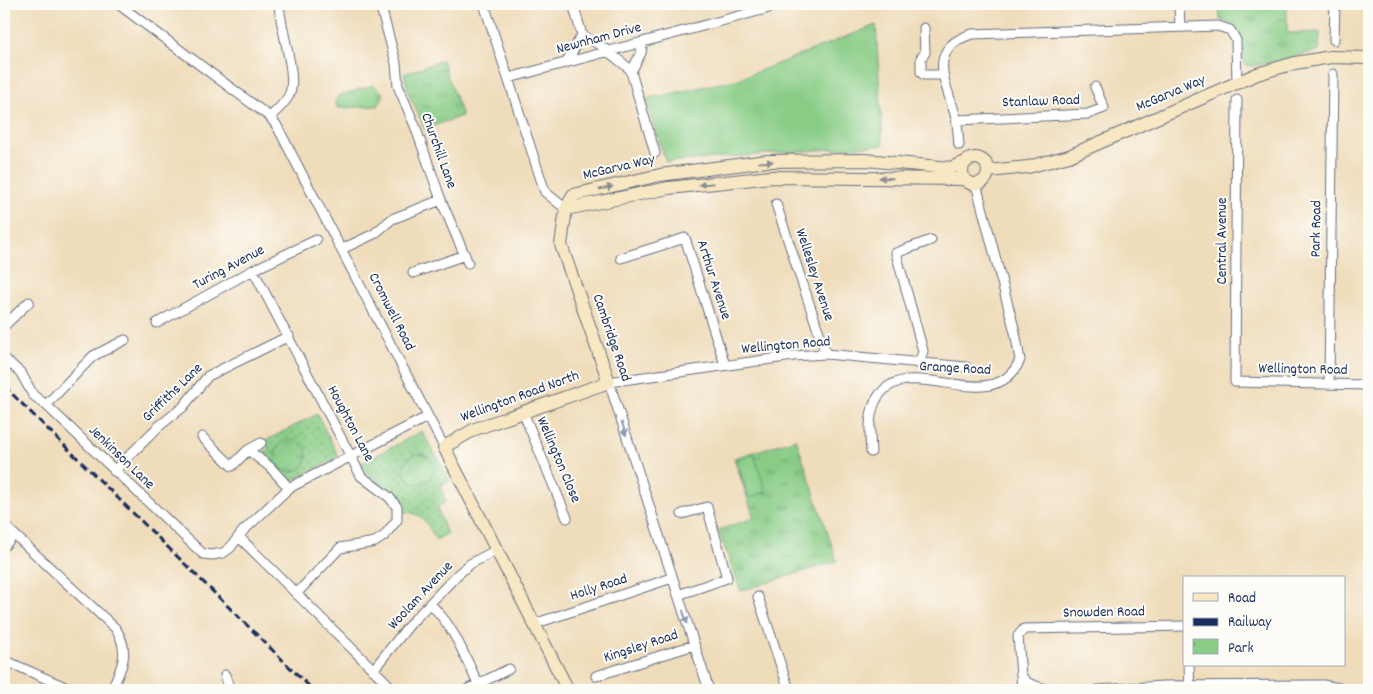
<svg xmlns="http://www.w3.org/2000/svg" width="1373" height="694" viewBox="0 0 1373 694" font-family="Dekko,sans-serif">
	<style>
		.grass { fill: url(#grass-dots); stroke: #527e72 }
		.park { fill: url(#park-tufts); stroke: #527e72 }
		.garden { fill: #88cc85; stroke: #527e72 }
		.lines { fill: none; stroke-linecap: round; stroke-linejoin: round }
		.street-casing { stroke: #656c7e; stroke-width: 11 }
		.secondary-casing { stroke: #656c7e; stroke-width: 14 }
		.street { stroke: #fff; stroke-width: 9 }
		.secondary { stroke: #f7e8c3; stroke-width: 12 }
		.rail { stroke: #1b2f5e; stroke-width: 3; stroke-dasharray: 8 4; stroke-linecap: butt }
		.oneway { fill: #898c90 }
		.oneway2 { fill: #8d97ae }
		.labels { text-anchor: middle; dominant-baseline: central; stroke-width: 4; stroke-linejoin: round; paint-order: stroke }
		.street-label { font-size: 15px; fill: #1b2f5e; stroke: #fdfcf7 }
	</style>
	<defs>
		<pattern id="grass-dots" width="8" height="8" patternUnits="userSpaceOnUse" patternTransform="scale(1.25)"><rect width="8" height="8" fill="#88cc85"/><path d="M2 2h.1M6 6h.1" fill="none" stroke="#6ea670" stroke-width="1.8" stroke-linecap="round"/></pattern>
		<pattern id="park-tufts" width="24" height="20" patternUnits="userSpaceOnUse" patternTransform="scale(1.25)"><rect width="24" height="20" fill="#88cc85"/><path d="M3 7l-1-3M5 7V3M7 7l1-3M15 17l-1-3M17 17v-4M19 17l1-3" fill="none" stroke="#6ea670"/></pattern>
	</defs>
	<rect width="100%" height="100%" fill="#fdfcf7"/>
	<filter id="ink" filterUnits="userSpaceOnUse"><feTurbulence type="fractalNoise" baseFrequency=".02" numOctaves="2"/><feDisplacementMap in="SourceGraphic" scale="10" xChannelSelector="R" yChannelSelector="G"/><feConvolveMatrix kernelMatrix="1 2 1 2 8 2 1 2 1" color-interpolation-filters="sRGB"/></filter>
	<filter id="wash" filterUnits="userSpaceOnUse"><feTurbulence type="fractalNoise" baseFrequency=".0096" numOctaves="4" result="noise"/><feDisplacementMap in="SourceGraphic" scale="20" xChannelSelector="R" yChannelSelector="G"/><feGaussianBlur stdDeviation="1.12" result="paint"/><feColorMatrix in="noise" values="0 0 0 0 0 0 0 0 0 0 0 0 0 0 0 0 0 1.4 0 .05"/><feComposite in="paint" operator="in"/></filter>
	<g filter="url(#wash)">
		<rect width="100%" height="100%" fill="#efdcba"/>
		<path class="grass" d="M317 414 339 457 291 481 262 453 269 449 265 441Z
			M422 431 450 481 440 486 446 501 437 508 447 534 436 540C427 524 423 512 403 512 393 492 372 483 360 464Z"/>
		<path class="park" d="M1219 4H1287V33L1320 32 1319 51C1302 53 1258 69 1245 65 1239 43 1247 28 1220 20Z
			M442 60 462 116 425 129 409 95 404 74Z
			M373 85 384 94 378 106 342 108H338L335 103 338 96Z
			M796 439 837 561 741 591 718 530 754 518 734 458Z
			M275 456a16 16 0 1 1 32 0a16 16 0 1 1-32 0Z
			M404 469a15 15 0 1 1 30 0a15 15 0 1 1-30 0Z"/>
		<path class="garden" d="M876 25 883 145 666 162 645 99 739 79Z
			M754 454 766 492 749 498 736 460Z"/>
	</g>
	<g filter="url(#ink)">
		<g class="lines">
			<g class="street-casing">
				<path id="street" d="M118 4 270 117 277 126 444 447
					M380 4 396 63 398 86 415 126 441 200 468 263
					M484 4 545 192 566 209
					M573 4 582 35 600 45 631 70
					M1179 4 1180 27
					M924 28 925 53 921 58V72L924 75H942
					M1334 40 1335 4
					M643 42 641 53 631 72 655 153
					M566 63 582 35
					M509 78 784 4
					M1237 100 1235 382 1369 385
					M270 117C277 110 286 103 290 93 297 74 280 28 279 4
					M957 120 1088 114 1104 108 1095 87
					M959 145C958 136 958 127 956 118 947 84 924 49 972 34L1218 26 1230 30 1236 40 1237 84
					M776 204 826 354
					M342 249 374 234 392 219 441 200
					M621 258 685 238 725 365
					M253 270 361 476 389 497 397 507V520L384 536 375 542 340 548 296 594
					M413 273 465 255
					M157 323 253 270 316 240
					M4 326 29 302
					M4 358 21 373 33 395 46 405 203 554 212 555 223 553 230 548 243 531 289 488
					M919 364 923 351 896 253 931 240
					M1329 384 1333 74
					M46 405 93 356 125 340
					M523 412 567 518
					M202 437 232 466 248 450 270 467 289 488 427 417
					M248 450 261 443
					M871 452C870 437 868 417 875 402 903 345 992 423 1020 360L1015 332 976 184
					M114 471 158 427 183 407 208 376 289 336
					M4 525 115 628C131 651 122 668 111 690
					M240 538 394 690
					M4 546 14 535
					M678 595 727 578 707 507 682 514
					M758 597 789 690
					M430 604C454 626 464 655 478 684
					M534 624 672 578
					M4 660 72 690
					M1189 665 1190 690
					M373 670 411 623 458 574 470 564 496 550
					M225 675 230 690
					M596 676 694 645
					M1021 676 1022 690
					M466 690 509 669
					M709 690 609 382 793 356 826 354 966 367
					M1047 690 1028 683 1021 676 1018 636 1024 629 1184 626
					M1097 690 1164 686 1323 685 1339 688"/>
			</g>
			<g class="secondary-casing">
				<path id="secondary" d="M962 171a13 13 0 1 1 26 0a13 13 0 1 1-26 0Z
					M988 171 1028 167 1069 156 1257 74 1295 63 1331 57 1369 58
					M566 209 669 188 771 177 964 179
					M568 690 444 447 475 429 609 382 561 245 566 209 573 195 660 175 767 161 865 160 950 168 966 162"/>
			</g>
			<use href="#street" class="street"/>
			<use href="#secondary" class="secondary"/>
			<path class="rail" d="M4 386 313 690"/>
		</g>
		<defs><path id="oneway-solid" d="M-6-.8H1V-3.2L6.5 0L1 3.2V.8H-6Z" transform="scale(1.25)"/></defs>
		<g class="oneway">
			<use href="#oneway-solid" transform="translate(766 162) rotate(-4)"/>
			<use href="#oneway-solid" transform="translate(886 178) rotate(-179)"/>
			<use href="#oneway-solid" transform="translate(706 184) rotate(174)"/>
			<use href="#oneway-solid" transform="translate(606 188) rotate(-13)"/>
		</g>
		<g class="oneway2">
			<use href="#oneway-solid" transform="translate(624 429) rotate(72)"/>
			<use href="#oneway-solid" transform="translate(685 617) rotate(72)"/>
		</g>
	</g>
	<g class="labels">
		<g class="street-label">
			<text transform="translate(599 39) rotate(-15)">Newnham Drive</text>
			<text transform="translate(1171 94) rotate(-23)">McGarva Way</text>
			<text transform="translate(1041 102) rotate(-2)">Stanlaw Road</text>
			<text transform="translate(438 151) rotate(70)">Churchill Lane</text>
			<text transform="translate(619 168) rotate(-13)">McGarva Way</text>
			<text transform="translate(1317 229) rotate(-89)">Park Road</text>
			<text transform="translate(1223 241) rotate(-90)">Central Avenue</text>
			<text transform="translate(229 268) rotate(-28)">Turing Avenue</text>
			<text transform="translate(814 275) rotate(72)">Wellesley Avenue</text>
			<text transform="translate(713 280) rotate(72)">Arthur Avenue</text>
			<text transform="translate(391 312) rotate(63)">Cromwell Road</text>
			<text transform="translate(611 338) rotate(71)">Cambridge Road</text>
			<text transform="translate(786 346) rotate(-5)">Wellington Road</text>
			<text transform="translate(955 369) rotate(3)">Grange Road</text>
			<text transform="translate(1303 370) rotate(1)">Wellington Road</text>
			<text transform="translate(173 393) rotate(-44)">Griffiths Lane</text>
			<text transform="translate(520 397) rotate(-20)">Wellington Road North</text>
			<text transform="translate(350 424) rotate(62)">Houghton Lane</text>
			<text transform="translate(121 458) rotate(44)">Jenkinson Lane</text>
			<text transform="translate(558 460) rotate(67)">Wellington Close</text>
			<text transform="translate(599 588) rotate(-18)">Holly Road</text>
			<text transform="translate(421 596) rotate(-47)">Woolam Avenue</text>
			<text transform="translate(1104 613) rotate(-1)">Snowden Road</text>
			<text transform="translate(641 647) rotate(-18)">Kingsley Road</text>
		</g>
	</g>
	<rect width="1373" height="694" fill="none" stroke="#fdfcf7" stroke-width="20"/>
	<rect x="1183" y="576" width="162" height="90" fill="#fdfcf7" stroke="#a3aaba"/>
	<rect x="1193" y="593" width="25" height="8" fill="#f7e8c3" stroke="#a3aaba"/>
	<text x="1228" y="602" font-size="15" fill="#1b2f5e">Road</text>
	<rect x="1193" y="618" width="25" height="8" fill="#1b2f5e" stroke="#a3aaba"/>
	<text x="1228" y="626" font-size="15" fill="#1b2f5e">Railway</text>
	<rect x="1193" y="639" width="25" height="15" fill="url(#park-tufts)" stroke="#a3aaba"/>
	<text x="1228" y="652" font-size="15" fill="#1b2f5e">Park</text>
</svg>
